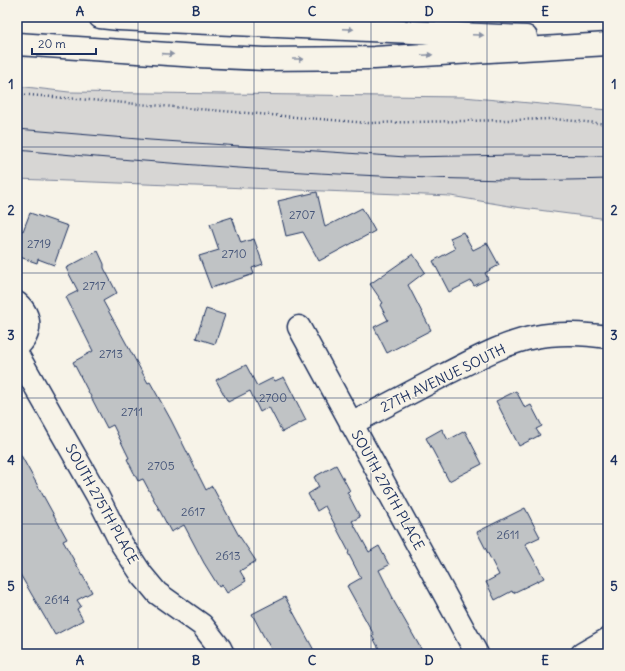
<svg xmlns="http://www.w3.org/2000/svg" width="625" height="671" viewBox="0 0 625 671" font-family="Delius,sans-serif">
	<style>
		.built { fill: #e6e5de }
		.green { fill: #d7d6d4; stroke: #798299 }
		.building { fill: #c0c3c5; stroke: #1b2f5e }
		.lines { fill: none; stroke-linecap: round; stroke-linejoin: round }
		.minor-casing { stroke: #1b2f5e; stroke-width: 25 }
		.highway-casing { stroke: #1b2f5e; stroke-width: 25 }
		.path { stroke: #1b2f5e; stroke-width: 2.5; stroke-dasharray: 1 3; stroke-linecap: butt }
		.minor { stroke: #f7f3e8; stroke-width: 22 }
		.highway { stroke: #f7f3e8; stroke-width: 22 }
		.tram { stroke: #1b2f5e; stroke-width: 1 }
		.oneway { fill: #8991a3 }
		.grid { fill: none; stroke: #1b2f5e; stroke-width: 1; stroke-opacity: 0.55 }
		.labels { text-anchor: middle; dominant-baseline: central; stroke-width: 3; stroke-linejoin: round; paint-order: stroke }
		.number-label { font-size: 12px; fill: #445478 }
		.street-label { font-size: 14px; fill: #1b2f5e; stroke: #f7f3e8 }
		.neatline { fill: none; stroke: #1b2f5e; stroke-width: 1.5 }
		.grid-label { font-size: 13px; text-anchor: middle; font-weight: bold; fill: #1b2f5e }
	</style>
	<rect width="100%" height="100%" fill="#f7f3e8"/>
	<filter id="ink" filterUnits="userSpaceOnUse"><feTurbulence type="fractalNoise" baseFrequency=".025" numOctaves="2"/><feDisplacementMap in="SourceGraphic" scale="8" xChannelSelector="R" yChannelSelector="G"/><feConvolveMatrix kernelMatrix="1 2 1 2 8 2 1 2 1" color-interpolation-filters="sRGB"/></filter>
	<g filter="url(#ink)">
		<path class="built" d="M17 639 25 654H17Z"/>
		<path class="green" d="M17 86 69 92 463 97 608 110V219L515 207 451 196 17 179Z"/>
		<path class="building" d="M317 192 325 227 362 208 375 231 319 261 303 232 286 236 278 201Z
			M30 213 68 226 54 265 38 259 37 263 17 256V228L23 231Z
			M232 217 241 243 254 239 263 264 252 268 254 274 211 288 199 256 219 250 210 224Z
			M463 232 473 250 487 243 499 265 485 273 488 279 474 286 471 281 449 292 433 261 455 249 450 238Z
			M98 251 104 264V268L117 293 103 301 148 383 150 382 171 420 206 490 212 486 238 534 256 561 240 571 246 581 227 593 222 585 219 587 204 563 184 525 171 532 143 479 138 481 127 459 129 458 113 425 107 428 73 362 93 351 66 297 78 291 66 268Z
			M413 254 425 272 408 285 431 330 387 353 374 327 388 320 380 305 383 303 370 284Z
			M206 309 225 315 215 344 196 338Z
			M246 365 257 386 273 378 275 381 284 377 306 420 282 432 269 407 260 412 250 391 228 402 216 380Z
			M516 391 525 408 531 405 542 426 536 429 540 435 519 446 496 401Z
			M442 429 448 440 465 431 482 464 449 481 426 438Z
			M17 448 67 539 63 541 92 592 77 600 81 606 77 609 83 620 55 635 17 569Z
			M336 465 350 491 347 492 360 517 352 521 369 552 379 546 389 565 379 570 393 598H392L424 654H382L372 636 374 635 347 586 361 578 348 553 349 552 325 506 317 511 308 494 319 487 314 477Z
			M525 508 540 537 525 544 544 578 513 593 512 591 495 600 486 582 499 575 477 532Z
			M285 597 316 654H274L263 635 252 614Z"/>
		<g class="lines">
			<g class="minor-casing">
				<path id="minor" d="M17 303C32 316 32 334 17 347
					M299 327 477 654
					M17 354 97 495 121 543 142 575 157 593 202 625 220 648 223 654
					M351 424C383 407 414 391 446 374 474 360 504 343 535 337 560 332 584 334 608 337
					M582 654 608 639"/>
			</g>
			<g class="highway-casing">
				<path id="highway" d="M100 17 119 19 526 37
					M17 44 198 56 264 59 374 58 608 44"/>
			</g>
			<path class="path" d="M17 94 368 123 553 119 608 124"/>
			<use href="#minor" class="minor"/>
			<use href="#highway" class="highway"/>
			<path class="tram" d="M17 129 150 140 406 157 515 155 608 156
				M17 150C179 165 342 177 505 180 539 181 574 180 608 179"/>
		</g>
		<defs><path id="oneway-solid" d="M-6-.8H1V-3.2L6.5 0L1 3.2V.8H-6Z"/></defs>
		<g class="oneway">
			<use href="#oneway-solid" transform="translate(348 29) rotate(2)"/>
			<use href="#oneway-solid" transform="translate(478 35) rotate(2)"/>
			<use href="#oneway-solid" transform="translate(168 54) rotate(4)"/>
			<use href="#oneway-solid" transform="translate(427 55) rotate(-3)"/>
			<use href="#oneway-solid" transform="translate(298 59)"/>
		</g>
	</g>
	<path class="grid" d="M138 17V654M254 17V654M371 17V654M487 17V654M17 147H608M17 273H608M17 398H608M17 524H608"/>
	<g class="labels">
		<g class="number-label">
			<text x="302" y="214">2707</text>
			<text x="39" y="243">2719</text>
			<text x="234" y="253">2710</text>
			<text x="94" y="285">2717</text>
			<text x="111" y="353">2713</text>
			<text x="273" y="397">2700</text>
			<text x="132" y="411">2711</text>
			<text x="161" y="465">2705</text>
			<text x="193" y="511">2617</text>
			<text x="508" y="534">2611</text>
			<text x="228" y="555">2613</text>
			<text x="57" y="599">2614</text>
		</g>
		<g class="street-label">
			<text transform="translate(443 378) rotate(-26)">27TH AVENUE SOUTH</text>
			<text transform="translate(388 490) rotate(61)">SOUTH 276TH PLACE</text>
			<text transform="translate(102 504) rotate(61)">SOUTH 275TH PLACE</text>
		</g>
	</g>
	<rect width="625" height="671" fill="none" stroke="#f7f3e8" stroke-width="44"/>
	<path d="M32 48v6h64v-6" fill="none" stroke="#1b2f5e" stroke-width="2"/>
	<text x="38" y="48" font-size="12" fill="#1b2f5e" stroke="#f7f3e8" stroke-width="3" paint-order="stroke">20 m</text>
	<rect x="22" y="22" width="581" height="627" class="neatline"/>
	<g class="grid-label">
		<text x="80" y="16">A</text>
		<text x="196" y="16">B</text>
		<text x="312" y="16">C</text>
		<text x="429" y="16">D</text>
		<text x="545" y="16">E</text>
		<text x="11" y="89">1</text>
		<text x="614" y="89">1</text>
		<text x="11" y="215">2</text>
		<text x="614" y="215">2</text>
		<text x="11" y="340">3</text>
		<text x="614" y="340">3</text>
		<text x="11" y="465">4</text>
		<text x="614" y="465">4</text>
		<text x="11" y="591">5</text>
		<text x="614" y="591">5</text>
		<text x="80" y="665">A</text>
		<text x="196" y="665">B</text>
		<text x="312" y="665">C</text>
		<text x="429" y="665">D</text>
		<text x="545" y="665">E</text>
	</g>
</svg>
